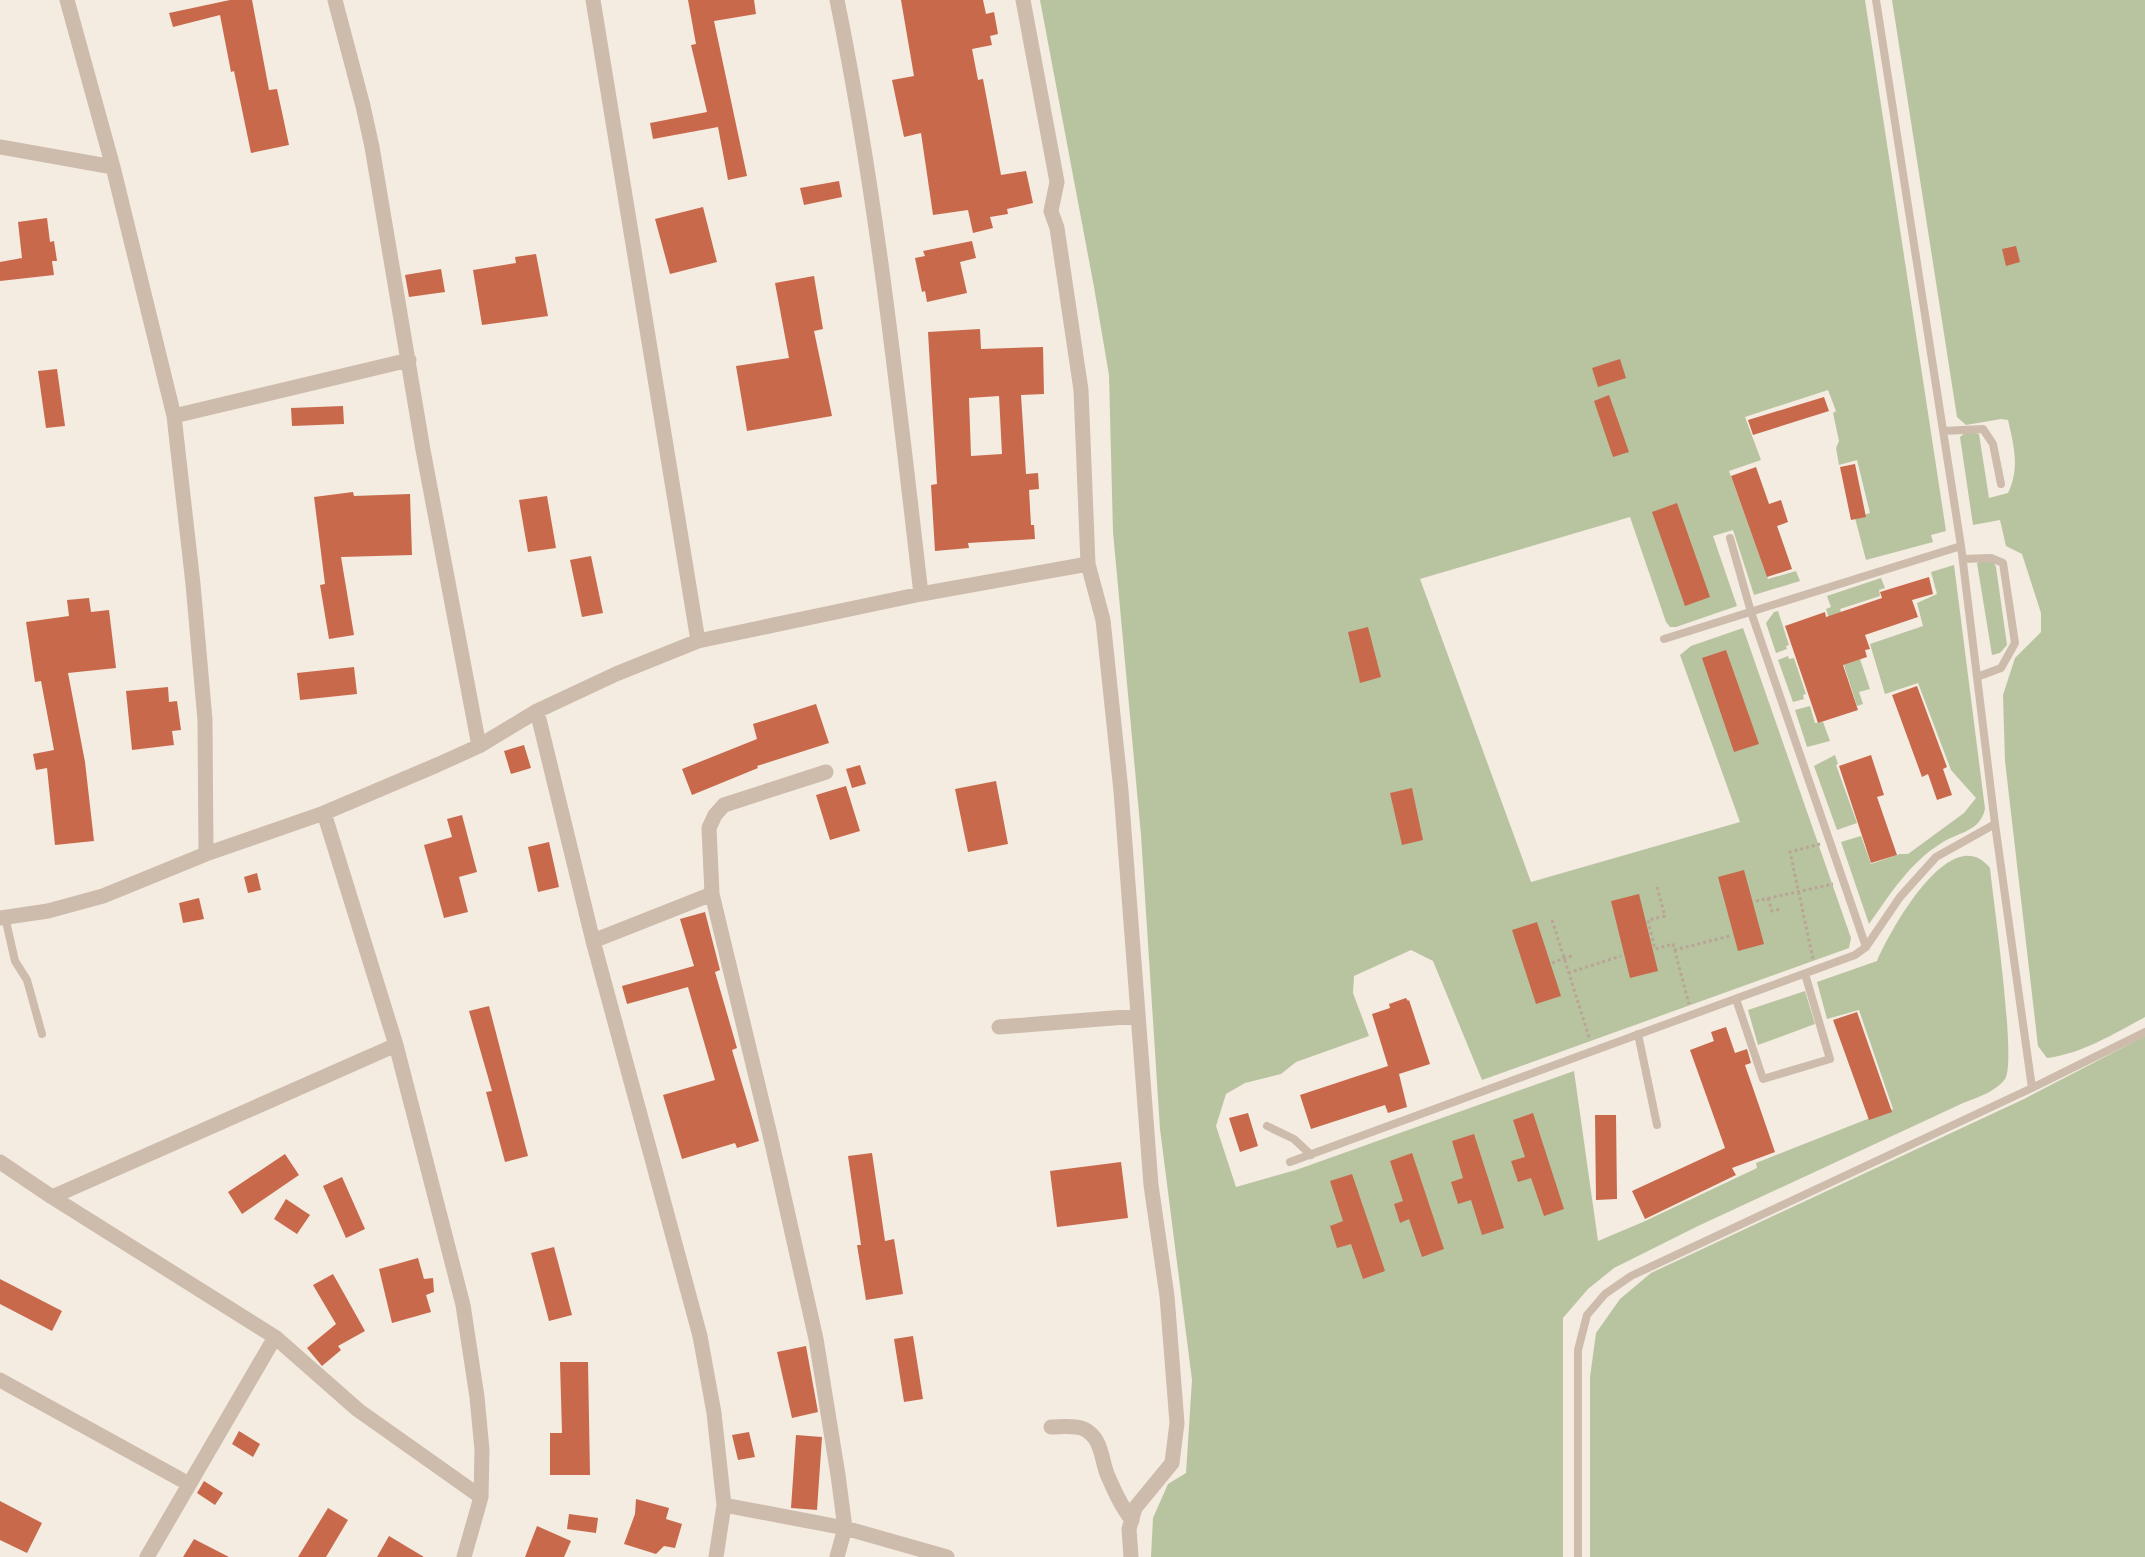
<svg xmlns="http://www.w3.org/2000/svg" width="2145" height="1557" viewBox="0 0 2145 1557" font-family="'DejaVu Sans',sans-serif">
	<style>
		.green { fill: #b8c4a0 }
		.building { fill: #c8694b; fill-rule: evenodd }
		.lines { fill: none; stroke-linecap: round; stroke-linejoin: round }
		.path { stroke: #b9a596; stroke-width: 3; stroke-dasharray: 3 3; stroke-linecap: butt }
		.lane { stroke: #cdbbac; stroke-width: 8 }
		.street { stroke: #cdbbac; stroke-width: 15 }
	</style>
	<rect width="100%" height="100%" fill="#f4ebe1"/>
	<path class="green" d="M1040 0H1865L1946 531 1931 535 1933 542 1866 560 1855 518 1870 513 1857 460 1839 465 1836 448 1839 441 1833 413 1836 411 1828 390 1745 417 1761 460 1729 471 1768 579 1796 571 1800 581 1754 595 1733 530 1713 536 1737 606 1676 627H1670L1666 622 1630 517 1420 579 1531 882 1740 822 1680 655 1691 646 1743 628 1851 938 1849 948 1482 1080 1433 961 1411 950 1354 976 1353 993 1369 1036 1296 1062 1281 1074 1245 1083 1226 1094 1216 1126 1236 1187 1296 1170 1574 1071 1598 1241 1643 1222 1757 1168 1756 1163 1893 1109 1859 1010 1827 1019 1817 982 1877 961C1890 931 1951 819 1990 868 1993 899 2017 1062 2005 1079 1996 1092 1975 1098 1961 1104L1698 1226 1614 1268 1588 1289 1563 1318V1557H1151L1153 1518 1168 1484 1186 1473 1192 1380 1160 1129 1141 835 1113 532 1109 375 1094 287Z
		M1892 0H2145V1017C2113 1034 2084 1053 2047 1058L2038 1046 2005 761 2003 695 2015 658 2041 632V613L2022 554 2006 546 2000 520 1973 525 1960 437C1966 431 1971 431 1979 434L1989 498 2008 493C2020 468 2014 446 2008 420L2001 419 1966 425 1957 417Z
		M1984 560 1994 563 1996 567 2007 645 2000 653 1992 655 1977 563Z
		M1954 565 1985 809C1980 831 1960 832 1943 842 1910 862 1891 893 1869 924L1841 842 1861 836 1871 864 1900 854H1908L1964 813 1976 798 1951 770 1918 683 1885 694 1870 644 1923 626 1917 603 1937 594 1931 572Z
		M1881 578 1885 588 1879 590 1880 596 1840 609 1856 660 1860 659 1870 689 1859 692 1863 704 1857 706 1826 609 1831 607 1827 596Z
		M1778 611 1789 645 1786 646 1787 649 1776 653 1766 623 1774 612Z
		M1788 656 1789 659 1794 658 1806 694 1803 695 1804 699 1793 702 1778 660Z
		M1810 706 1815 723 1823 722 1830 741 1807 747 1795 710Z
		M1835 755 1838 764 1836 765 1857 823 1837 830 1814 766Z
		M1805 991 1815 1024 1758 1045 1748 1010Z
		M2145 1036V1557H1590V1377L1596 1333 1620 1299 1651 1273 2024 1099Z"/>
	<path class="building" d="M230 0H252L269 90 277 89 289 145 251 153 234 71 231 72 220 15 173 27 169 13Z
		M688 0H754L756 14 714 21 747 176 728 180 718 127 653 139 650 123 707 112 691 45 696 44Z
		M901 0H983L986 14 994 12 998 34 990 36 992 45 972 49 978 80 983 79 1001 175 1026 171 1033 203 1007 209 1008 214 990 217 993 228 973 233 968 210 933 215 921 133 904 137 892 80 914 76Z
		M839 181 842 197 804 205 800 188Z
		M703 207 717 262 670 274 655 219Z
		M47 218 50 242 54 241 57 261H52L54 275 0 281V262L22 258 18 222Z
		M972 241 976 258 960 262 967 293 927 302 925 291 922 292 915 258 925 256 923 251Z
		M2016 246 2020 262 2006 266 2002 249Z
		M536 254 548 316 482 325 473 270 516 263 515 257Z
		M441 269 445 292 409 297 405 275Z
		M814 276 823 329 814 331 832 416 747 431 736 366 789 358 775 283Z
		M980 329 981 349 1043 347 1044 394 1021 395 1026 474 1038 473 1039 489 1029 490 1031 525H1034L1035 539 968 543 969 548 935 551 931 485 937 484 928 332ZM999 396 1002 454 971 456 969 398Z
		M1620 359 1626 378 1598 387 1592 368Z
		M57 369 65 426 46 428 38 371Z
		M1609 395 1629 452 1613 457 1594 401Z
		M1824 397 1829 411 1753 435 1748 420Z
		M343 406 344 424 292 426 291 408Z
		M1855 464 1866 517 1851 520 1840 467Z
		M1756 467 1769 504 1781 500 1788 522 1777 526 1792 569 1767 577 1731 476Z
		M353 492 354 496 410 494 412 555 341 557 354 635 329 639 320 585 325 584 314 497Z
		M547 496 556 548 528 552 519 500Z
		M1677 503 1710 597 1685 606 1652 512Z
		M591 556 603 613 582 617 570 560Z
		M1929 577 1933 594 1912 600 1918 617 1865 635 1870 649 1865 650 1867 657 1843 665 1858 710 1818 723 1785 626 1825 612 1826 617 1882 598 1880 592Z
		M89 598 91 612 109 610 116 668 68 673 85 762 94 841 55 845 47 768 36 770 33 754 54 750 41 681 35 682 26 622 69 616 67 600Z
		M1368 627 1381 677 1360 683 1348 632Z
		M1726 650 1759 744 1734 752 1702 658Z
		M354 667 357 694 300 700 297 673Z
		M1917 686 1947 767 1943 769 1952 795 1937 800 1928 774 1922 777 1892 695Z
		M168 687 169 702 177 701 181 730 172 731 174 745 132 750 126 691Z
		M816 704 829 743 757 766 758 768 692 795 682 769 757 739 753 724Z
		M524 745 531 768 511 774 504 751Z
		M1871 755 1884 795 1877 797 1897 855 1871 863 1839 766Z
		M860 765 866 784 852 788 846 769Z
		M996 781 1008 844 968 852 955 789Z
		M846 786 860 831 830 840 816 795Z
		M1412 788 1423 840 1402 845 1390 793Z
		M462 815 477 872 459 877 468 912 444 918 424 845 452 837 447 819Z
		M549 842 559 887 538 892 528 847Z
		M1744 870 1764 944 1738 951 1718 877Z
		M257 873 261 890 248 893 244 877Z
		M1639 894 1658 971 1630 978 1611 901Z
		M199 898 204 919 183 923 179 903Z
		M705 912 720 970 715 972 737 1048 732 1050 759 1141 737 1148 735 1143 682 1159 663 1095 715 1080 688 987 627 1004 622 986 694 966 680 919Z
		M1537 922 1561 996 1536 1004 1512 930Z
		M1406 998 1408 1001 1409 1000 1430 1064 1399 1074 1407 1107 1388 1113 1385 1105 1311 1129 1300 1095 1388 1066 1372 1014 1390 1008 1389 1004Z
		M489 1006 528 1156 505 1162 486 1092 492 1091 469 1011Z
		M1857 1012 1892 1112 1869 1120 1833 1020Z
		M1726 1027 1735 1053 1747 1049 1751 1063 1745 1065 1775 1152 1732 1168 1736 1175 1645 1219 1632 1191 1725 1148 1690 1050 1714 1041 1711 1032Z
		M1248 1113 1258 1146 1240 1152 1229 1118Z
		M1533 1113 1564 1209 1544 1216 1531 1178 1518 1182 1511 1161 1525 1157 1513 1120Z
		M1595 1115H1616L1617 1199 1596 1200Z
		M1474 1134 1504 1228 1482 1235 1471 1200 1458 1204 1451 1182 1463 1178 1452 1141Z
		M872 1153 885 1241 894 1239 903 1294 866 1300 857 1245H861L848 1156Z
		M1412 1153 1444 1249 1422 1257 1409 1219 1400 1223 1394 1204 1403 1201 1390 1161Z
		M285 1154 299 1175 242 1214 228 1192Z
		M1121 1162 1128 1218 1057 1227 1050 1171Z
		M1352 1174 1385 1271 1363 1279 1351 1244 1337 1248 1330 1226 1343 1221 1330 1181Z
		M342 1177 365 1229 346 1238 323 1186Z
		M286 1199 310 1215 297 1234 274 1219Z
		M554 1247 572 1315 549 1321 531 1253Z
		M418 1258 424 1279 433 1278 434 1292 426 1295 431 1312 392 1323 379 1269Z
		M333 1274 365 1331 338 1346 341 1350 322 1366 307 1348 336 1324 313 1285Z
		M0 1279 62 1311 52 1331 0 1304Z
		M913 1336 923 1399 904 1402 894 1339Z
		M806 1346 818 1412 792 1418 777 1352Z
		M560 1362H588L590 1475H550V1433H562Z
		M239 1431 260 1444 253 1457 232 1444Z
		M749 1432 755 1457 738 1460 732 1435Z
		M796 1435 822 1437 817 1510 791 1508Z
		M204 1481 223 1493 215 1505 197 1493Z
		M636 1499 669 1508 666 1519 682 1524 675 1548 664 1546 656 1554 624 1544 635 1514Z
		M0 1501 42 1523 27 1553 0 1540Z
		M328 1508 348 1520 326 1557H298Z
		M569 1514 598 1518 596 1533 567 1529Z
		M537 1526 571 1541 564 1557H525Z
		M389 1536 424 1557H377Z
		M194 1539 229 1557H183Z"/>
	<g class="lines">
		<path class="path" d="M1657 887 1665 916 1648 920 1655 949 1673 944 1689 1004
			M1768 898 1772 911 1781 909
			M1756 901 1833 884
			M1552 920 1590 1040
			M1674 950 1730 936
			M1813 959 1790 852 1820 844
			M1552 963 1574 955
			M1568 973 1621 956"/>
		<path class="lane" d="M1943 431 1983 429 1993 444 2001 484
			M1730 538 1751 612 1866 947
			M1963 559 1991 558 2003 563 2015 643 2001 668 1977 677
			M1664 639 1961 546
			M5 917 15 961 27 980 42 1034
			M1736 999 1763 1079 1830 1059 1805 974
			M1638 1034 1657 1125
			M2032 1088 2145 1032
			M1267 1126 1294 1139 1311 1155
			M1290 1162 1855 955 1866 947 1900 897 1936 857 1995 824
			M1578 1557V1350L1587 1315 1605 1294 1631 1276 2032 1088 1995 824 1961 546 1876 0"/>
		<path class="street" d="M67 0 113 167 174 416 193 584 205 720 206 854
			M335 0 363 106 372 147 423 450 479 746
			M593 0 698 641
			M837 0C877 196 898 396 921 594
			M1023 0 1057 182 1051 211 1057 228 1081 390 1088 564 1103 620 1121 791 1151 1185 1167 1296 1177 1423 1172 1463 1135 1508 1129 1529 1131 1557
			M0 147 113 167
			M174 416 409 360
			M537 711 593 941 700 1336 714 1413 724 1505 716 1557
			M826 772 724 805 715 815 709 828 712 894 771 1139 816 1339 838 1475 845 1528 837 1557
			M324 813 396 1045 463 1305 477 1397 482 1450 481 1497 464 1557
			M0 918 48 911 103 896 206 854 324 813 437 765 479 746 537 711 616 674 698 641 921 594 1088 564
			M593 941 712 894
			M999 1027 1138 1016
			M0 1162 52 1197 275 1337 358 1410 481 1497
			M52 1197 396 1045
			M0 1380 189 1484
			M1051 1427C1060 1427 1075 1425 1084 1429 1102 1438 1101 1458 1107 1474 1114 1490 1121 1506 1132 1520
			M724 1505 845 1528 947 1557
			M147 1557 275 1337"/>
	</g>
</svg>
